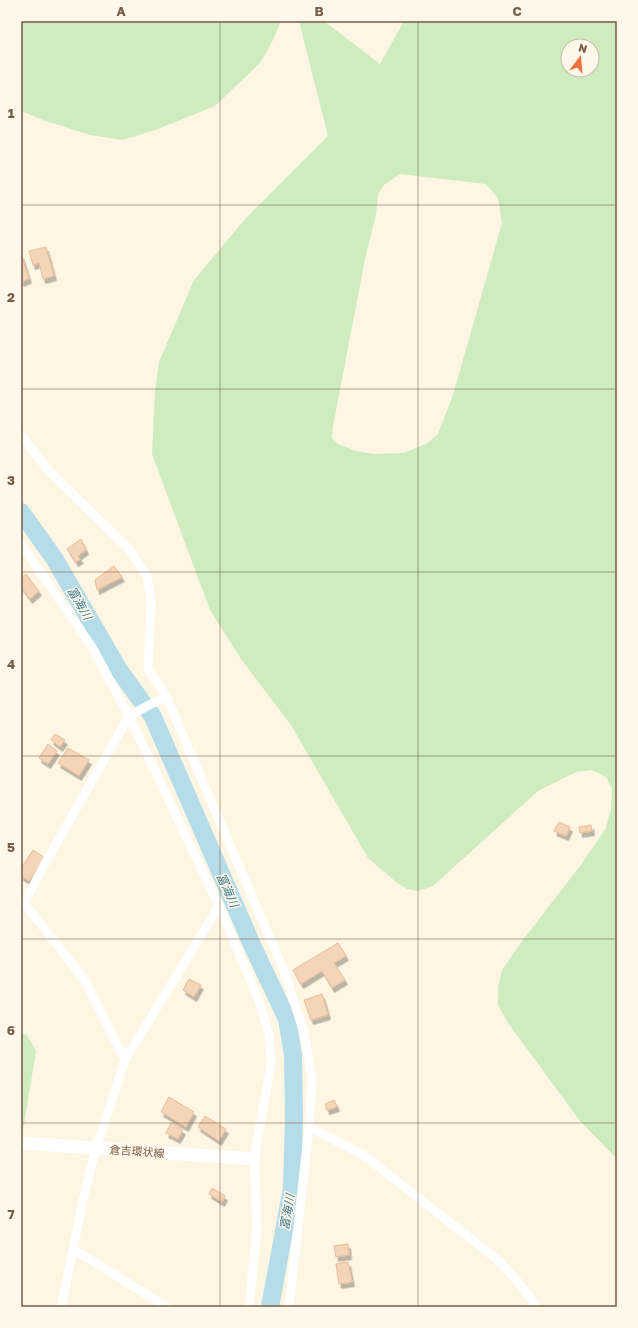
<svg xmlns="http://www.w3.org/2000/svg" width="638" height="1328" viewBox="0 0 638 1328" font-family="'Golos Text','Noto Sans JP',sans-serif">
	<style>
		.green { fill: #ceecbf; fill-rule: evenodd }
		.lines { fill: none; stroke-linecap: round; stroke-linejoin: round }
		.river { stroke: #b5dde9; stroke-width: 18 }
		.building { fill: #f5d5b7; stroke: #e9bc97; filter: url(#shadow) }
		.street { stroke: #fff; stroke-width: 9 }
		.secondary { stroke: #fff; stroke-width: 13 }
		.grid { fill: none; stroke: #775c46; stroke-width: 1; stroke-opacity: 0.55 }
		.labels { text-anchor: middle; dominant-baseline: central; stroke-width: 3; stroke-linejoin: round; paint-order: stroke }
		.street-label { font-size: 11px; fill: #775c46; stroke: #fff8ea }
		.water-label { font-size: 12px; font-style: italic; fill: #3e7a8d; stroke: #fff8ea }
		.neatline { fill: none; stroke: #775c46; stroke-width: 1.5 }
		.grid-label { font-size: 13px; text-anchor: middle; font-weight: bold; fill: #775c46 }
	</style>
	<defs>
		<filter id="shadow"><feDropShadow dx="2.5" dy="4.5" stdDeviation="0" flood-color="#0004"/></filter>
	</defs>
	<rect width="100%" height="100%" fill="#fef5e2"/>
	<path class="green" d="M21 21H281L272 42 260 63 215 106 158 129 123 140 90 135 43 120 21 111Z
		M299 21H324L380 64 404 21H617V1159L580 1121 508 1023 498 1005V987L502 970 520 944 583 862 606 828 611 809 612 789 606 777 592 770 576 772 538 791 433 886 418 891 407 889 396 882 368 858 291 725 241 659 210 610 152 454 155 391 159 362 194 280 247 217 328 136ZM568 46H592V70H568ZM400 174 486 184 498 198 502 223 453 395 438 434 426 444 403 453 374 454 356 451 338 444 332 438 333 426 365 259 376 214 378 194 384 185Z
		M21 1032 27 1035 36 1051 21 1142Z"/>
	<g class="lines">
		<path class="river" d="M21 512 54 558 119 670 153 717 253 947 287 1019 293 1055 294 1116 292 1188 270 1307"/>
	</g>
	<path class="building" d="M46 247 54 276 43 279 39 263 33 265 29 251Z
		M21 254 29 279 21 282Z
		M81 539 86 550 78 556 81 559 76 562 67 549Z
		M114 566 122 577 97 590 95 580Z
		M26 574 39 591 30 599 21 587V578Z
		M55 734 65 740 60 747 51 740Z
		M48 744 57 751 48 764 39 758Z
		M68 748 89 760 79 776 58 763Z
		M559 822 570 827 566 836 554 831Z
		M591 825 592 831 580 833 579 827Z
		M33 850 45 858 29 881 21 876V868Z
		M338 943 346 956 334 963 345 980 332 988 322 971 301 984 293 970Z
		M189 979 201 985 194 997 183 990Z
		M322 994 328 1015 311 1020 304 1000Z
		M169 1097 194 1112 186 1127 161 1112Z
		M334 1100 337 1107 327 1110 325 1104Z
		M205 1116 226 1129 219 1141 198 1127Z
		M171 1123 183 1130 178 1139 166 1133Z
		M212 1188 225 1196 222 1202 209 1194Z
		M348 1244 349 1255 336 1257 334 1246Z
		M348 1262 352 1282 339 1284 336 1264Z"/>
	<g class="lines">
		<path class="street" d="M21 435 49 471 128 548 147 576 151 600 148 669 166 696 285 973 304 1033 312 1078 309 1127 289 1307
			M21 544 92 647 129 716 219 906 257 996 269 1034 271 1064 254 1159 257 1227 249 1307
			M125 1060 84 979 24 903 47 860 129 716 166 696
			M309 1127 365 1156 499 1261 518 1282 537 1307
			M73 1249 167 1307
			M61 1307 85 1191 96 1148 125 1060 219 906"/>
		<path class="secondary" d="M21 1143 254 1159"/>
	</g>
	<path class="grid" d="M220 21V1307M418 21V1307M21 205H617M21 389H617M21 572H617M21 756H617M21 939H617M21 1123H617"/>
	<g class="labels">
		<g class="street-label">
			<text transform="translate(137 1151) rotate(4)">倉吉環状線</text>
		</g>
		<g class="water-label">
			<text transform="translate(80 603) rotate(60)">富海川</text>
			<text transform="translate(228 890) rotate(66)">富海川</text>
			<text transform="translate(287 1212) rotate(-80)">富海川</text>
		</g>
	</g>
	<rect width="638" height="1328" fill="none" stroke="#fff8ea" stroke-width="44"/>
	<g transform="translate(580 58) rotate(16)"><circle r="19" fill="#fff8ea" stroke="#c9baa8"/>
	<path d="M0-3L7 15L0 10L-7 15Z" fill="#f1733e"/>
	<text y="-6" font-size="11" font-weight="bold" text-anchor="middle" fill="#775c46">N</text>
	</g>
	<rect x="22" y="22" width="594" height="1284" class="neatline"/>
	<g class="grid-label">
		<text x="121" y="16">A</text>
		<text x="319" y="16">B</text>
		<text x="517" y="16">C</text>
		<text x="11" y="118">1</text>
		<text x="11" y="302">2</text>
		<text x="11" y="485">3</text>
		<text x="11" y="669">4</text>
		<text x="11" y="852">5</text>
		<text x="11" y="1035">6</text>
		<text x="11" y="1219">7</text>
	</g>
</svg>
